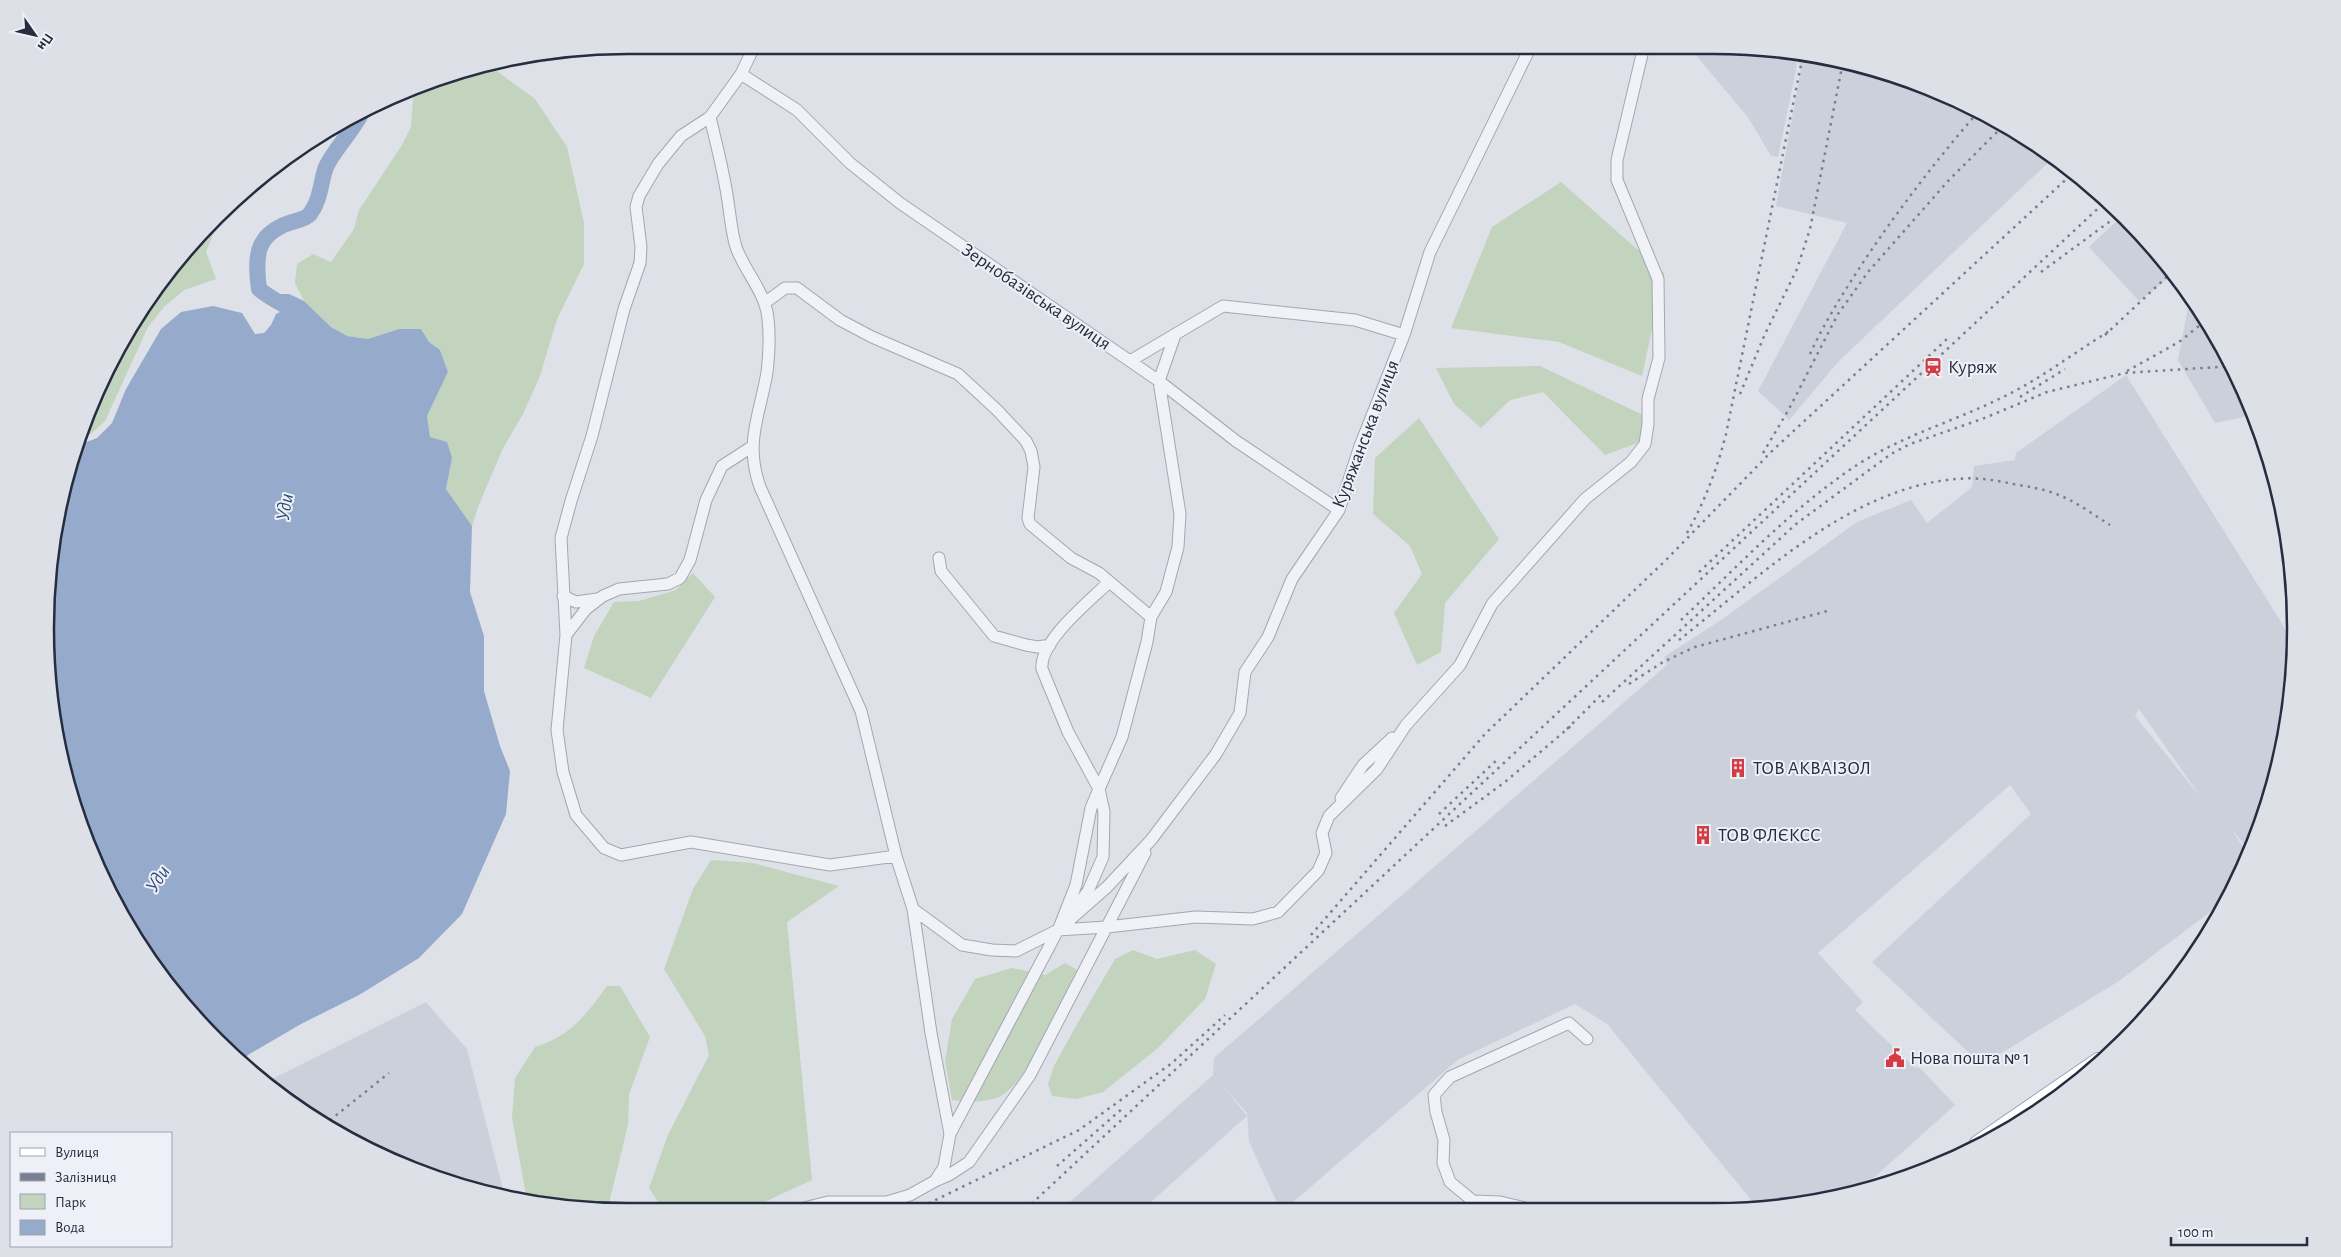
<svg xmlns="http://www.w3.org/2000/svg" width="2341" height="1257" viewBox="0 0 2341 1257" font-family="'Alegreya Sans',sans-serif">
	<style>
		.built { fill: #ccd0db; fill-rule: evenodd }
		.green { fill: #c2d3be }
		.water { fill: #96abcb }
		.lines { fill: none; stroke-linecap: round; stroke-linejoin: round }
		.river { stroke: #96abcb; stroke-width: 16 }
		.minor-casing { stroke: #a3a7b2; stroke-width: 13 }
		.major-casing { stroke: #9da4b5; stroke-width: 16 }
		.minor { stroke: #f1f2f7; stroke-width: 11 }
		.major { stroke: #fff; stroke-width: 14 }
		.rail { stroke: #767f93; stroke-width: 2.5; stroke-dasharray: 2.5 5; stroke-linecap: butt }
		.labels { text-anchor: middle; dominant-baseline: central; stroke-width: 4; stroke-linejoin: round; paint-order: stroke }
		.street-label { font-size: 19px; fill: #262d40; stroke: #edf0f6 }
		.poi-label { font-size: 19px; fill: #262d40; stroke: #edf0f6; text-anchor: start }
		.water-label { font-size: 20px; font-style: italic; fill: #2e4876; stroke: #edf0f6 }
		.rim { fill: none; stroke: #262d40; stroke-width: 2.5 }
	</style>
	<rect width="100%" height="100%" fill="#dee1e8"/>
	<path class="built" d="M1688 46H1750L1794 53 1797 65 1778 157 1771 156 1748 117Z
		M1796 54 1864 65 2004 123 2053 158 1839 361 1789 420 1758 391 1847 223 1776 206 1801 69Z
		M2122 216 2175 273 2139 301 2089 247Z
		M2190 297 2236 370 2253 415 2215 423 2178 360Z
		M2126 375 2293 641 2291 704 2265 816 2254 840 2246 847 2229 826 2248 854 2227 899 2119 981 1982 1065 1872 962 2031 814 2010 785 1818 953 1863 1002 1855 1010 1914 1067 1920 1068 1955 1105 1859 1191 1788 1207H1757L1607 1024 1575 1004 1459 1059 1285 1209H1280L1249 1142 1247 1113 1223 1086 1247 1116 1143 1209H1062L1213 1075 1214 1058 1667 665 1664 657 1724 618 1857 522 1911 500 1927 523 1972 487 1974 466 2015 460 2016 453ZM2139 709 2198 793V794L2135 716Z
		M426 1002 467 1049 505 1197 477 1192 337 1134 273 1091 264 1083Z"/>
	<path class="green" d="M487 64 535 99 567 147 584 223V264L557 319 540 376 523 414 502 450 478 507 472 526 446 489 452 458 430 437 427 416 448 372 440 350 429 342 421 329H399L368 339 347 336 331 327 304 301 295 283 297 264 313 254 331 262 354 229 359 210 402 145 411 127 414 88 441 76Z
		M1561 182 1664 273 1642 376 1559 342 1451 328 1492 227Z
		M221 215 206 252 216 279 184 290 164 307 148 327 105 421 91 434 79 436C100 373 145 293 190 244 199 233 211 224 221 215Z
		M1540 366 1645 416 1640 442 1605 455 1543 392 1510 400 1481 428 1454 404 1436 368Z
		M1419 418 1499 539 1445 603 1441 652 1417 665 1394 613 1422 574 1410 546 1373 514 1375 458Z
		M693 573 715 597 651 698 584 668 594 636 614 602 639 601 676 590Z
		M711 860 753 863 839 886 787 922 812 1180 747 1210 664 1211 649 1188 668 1135 709 1055 705 1036 664 969 693 889Z
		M1133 950 1157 959 1195 950 1216 964 1205 999 1158 1048 1103 1092 1076 1099 1052 1096 1048 1084 1054 1066 1076 1026 1115 959Z
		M1065 963 1077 970C1061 1002 1032 1074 1004 1094 992 1103 967 1102 952 1100L945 1061 952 1019 975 979 1012 968 1045 975Z
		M607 986H620L650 1037 629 1094 628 1125 607 1211H591L527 1200 512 1118 515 1078 535 1047C571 1036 586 1015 607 986Z"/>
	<path class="water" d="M271 294H289L304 301 331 327 347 336 368 339 399 329H421L429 342 440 350 448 372 427 416 430 437 447 442 452 458 446 489 472 526 470 592 484 636V691L500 746 510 771 506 814 462 914 419 958 359 995 301 1024 248 1055 242 1062 190 1013 143 952 90 852 65 779 46 667V590L65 478 76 446 97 438 112 423 126 389 161 329 181 312 213 306 242 313 255 334 264 333 271 325 276 314 288 308Z"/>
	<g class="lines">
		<path class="river" d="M302 316C288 306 272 300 259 289 255 257 255 235 289 223 295 221 306 219 310 214 321 199 320 184 326 167 333 151 353 131 362 112"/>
		<g class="minor-casing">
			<path id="minor" d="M755 45 741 74 710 117 681 136 658 164 639 196 636 207 641 247 640 263 624 309 592 436 571 501 561 538 566 635 557 730 563 772 576 815 604 848 621 855 691 842 830 865 896 856
				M741 74 797 110 850 163 900 203 1159 381 1236 441 1339 510
				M710 117C716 143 723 169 727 195 730 212 731 231 736 247 745 272 766 293 768 319 770 336 769 355 767 372 760 415 744 442 760 487L861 711 896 856 913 909 931 1033 950 1134 944 1167 935 1181 910 1195 887 1202H828L796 1210
				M766 302 785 288H797L840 320 872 337 958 374 997 410 1026 441 1031 451 1034 467 1028 518 1030 524 1071 558 1099 573 1151 617
				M1130 361 1223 306 1355 320 1404 335
				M939 558 941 571 994 636 1026 645 1038 647 1050 645
				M563 596 576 602 597 599
				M566 635 586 609 603 596 619 589 668 584 680 578 690 560 706 500 722 466 753 446
				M1341 798 1363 765 1392 738
				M1075 908 1088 891 1103 857 1104 812 1099 789 1122 737 1147 642 1151 617 1166 592 1178 547 1180 514 1159 381 1175 335
				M913 909 962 945 992 950 1016 951 1058 930 1107 927 1196 917 1253 919 1278 912 1318 871 1326 853 1322 833 1329 816 1377 769 1406 725 1460 665 1492 604 1585 499 1631 462 1645 444 1648 424V399L1659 358 1658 279 1617 180V160L1644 46
				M1059 928 1076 885 1091 808 1099 789 1068 732 1042 669C1039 641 1090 601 1109 582
				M950 1134 1058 930 1107 887 1151 840 1216 754 1240 713 1245 672 1268 637 1292 579 1339 510 1360 446 1404 335 1430 252 1531 46
				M935 1181 949 1175 969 1162 1030 1075 1145 853
				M1525 1208 1500 1202 1473 1201 1450 1182 1443 1163 1444 1140 1436 1112 1434 1095 1450 1077 1569 1023 1587 1039"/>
		</g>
		<g class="major-casing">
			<path id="major" d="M1977 1143 2098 1060"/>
		</g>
		<use href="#minor" class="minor"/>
		<use href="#major" class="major"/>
		<path class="rail" d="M2041 272 2120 214
			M2105 335 2173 271
			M1810 354C1826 319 1847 287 1868 255 1902 205 1938 158 1978 112
			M2127 371 2179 342 2205 321
			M1740 394 1765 334 1797 269 1810 229 1843 62
			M2020 397 2065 369
			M1763 453 1789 409 1838 314 1868 272 1949 180 2005 124
			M1687 533C1705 501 1717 469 1726 434L1803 55
			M1699 572 1948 338
			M1681 620C1736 568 1793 507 1857 465 1903 435 1956 421 2005 396 2042 378 2075 352 2111 330
			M1679 640C1759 577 1851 487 1957 479 1976 477 1995 480 2013 484 2030 487 2046 489 2061 496 2078 503 2094 515 2110 525
			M1629 684 1663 662 1695 647 1831 610
			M1602 702 1796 524 1891 454 1910 444 1982 419 2047 392 2125 373 2233 366
			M1567 729 1604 692
			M1439 814 1499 758
			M1445 826 1505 782 1572 725
			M1311 935 1485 734 1667 559 1773 450 2073 173
			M324 1125 389 1073
			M1057 1166 1124 1107
			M1026 1209 2107 200
			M915 1210 1079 1130 1172 1063 1225 1015"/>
	</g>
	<defs>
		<g id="station-bare" transform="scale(1.5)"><path d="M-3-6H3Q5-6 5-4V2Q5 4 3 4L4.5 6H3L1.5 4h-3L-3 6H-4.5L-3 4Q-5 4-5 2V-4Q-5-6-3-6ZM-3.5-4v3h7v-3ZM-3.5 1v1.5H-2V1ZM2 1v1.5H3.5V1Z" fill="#d63b44" stroke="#edf0f6" stroke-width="2.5" paint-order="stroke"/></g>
		<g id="building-bare" transform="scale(1.5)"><path d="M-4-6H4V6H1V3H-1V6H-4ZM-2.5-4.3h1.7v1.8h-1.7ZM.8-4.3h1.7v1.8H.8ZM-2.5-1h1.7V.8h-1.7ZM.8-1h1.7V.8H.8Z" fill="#d63b44" stroke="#edf0f6" stroke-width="2.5" paint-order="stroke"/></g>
		<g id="civic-bare" transform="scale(1.5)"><path d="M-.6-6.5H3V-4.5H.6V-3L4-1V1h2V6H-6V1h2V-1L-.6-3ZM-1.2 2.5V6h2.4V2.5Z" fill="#d63b44" stroke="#edf0f6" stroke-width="2.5" paint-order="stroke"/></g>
	</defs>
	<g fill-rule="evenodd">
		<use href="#station-bare" x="1933" y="367"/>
		<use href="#building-bare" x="1738" y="768"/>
		<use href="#building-bare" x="1703" y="835"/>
		<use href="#civic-bare" x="1895" y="1058"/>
	</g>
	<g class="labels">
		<g class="street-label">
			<text transform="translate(1036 297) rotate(34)">Зернобазівська вулиця</text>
			<text transform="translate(1366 434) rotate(-69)">Куряжанська вулиця</text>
		</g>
		<g class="poi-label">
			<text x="1948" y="367">Куряж</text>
			<text x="1753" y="768">ТОВ АКВАІЗОЛ</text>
			<text x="1718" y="835">ТОВ ФЛЄКСС</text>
			<text x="1910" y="1058">Нова пошта № 1</text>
		</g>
		<g class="water-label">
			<text transform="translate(285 507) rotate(-81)">Уди</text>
			<text transform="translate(158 879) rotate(-57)">Уди</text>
		</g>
	</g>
	<path d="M0 0H2341V1257H0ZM628 54H1713A574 574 0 0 1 2287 628V629A574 574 0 0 1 1713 1203H628A574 574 0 0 1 54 629V628A574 574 0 0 1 628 54Z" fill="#dde0e7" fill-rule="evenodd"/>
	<path class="rim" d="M628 54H1713A574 574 0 0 1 2287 628V629A574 574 0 0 1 1713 1203H628A574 574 0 0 1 54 629V628A574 574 0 0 1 628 54Z"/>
	<rect x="10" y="1132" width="162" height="115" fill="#edf0f6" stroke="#9da2ad"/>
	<rect x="20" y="1148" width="25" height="8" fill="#ffffff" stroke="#9da2ad"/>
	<text x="55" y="1157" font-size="15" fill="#262d40">Вулиця</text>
	<rect x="20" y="1173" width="25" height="8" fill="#767f93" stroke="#9da2ad"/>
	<text x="55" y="1182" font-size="15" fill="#262d40">Залізниця</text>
	<rect x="20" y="1194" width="25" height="15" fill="#c2d3be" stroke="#9da2ad"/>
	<text x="55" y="1207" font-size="15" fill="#262d40">Парк</text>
	<rect x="20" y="1220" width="25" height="15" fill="#96abcb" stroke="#9da2ad"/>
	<text x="55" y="1232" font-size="15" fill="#262d40">Вода</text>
	<g transform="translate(35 35) rotate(124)" stroke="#edf0f6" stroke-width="4" paint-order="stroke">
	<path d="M0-4L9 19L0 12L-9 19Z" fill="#262d40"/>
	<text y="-8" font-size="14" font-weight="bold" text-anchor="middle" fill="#262d40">Пн</text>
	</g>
	<path d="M2171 1237v8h136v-8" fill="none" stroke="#262d40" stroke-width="2.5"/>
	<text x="2178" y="1237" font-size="15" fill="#262d40" stroke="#edf0f6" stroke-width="4" paint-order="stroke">100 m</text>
</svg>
